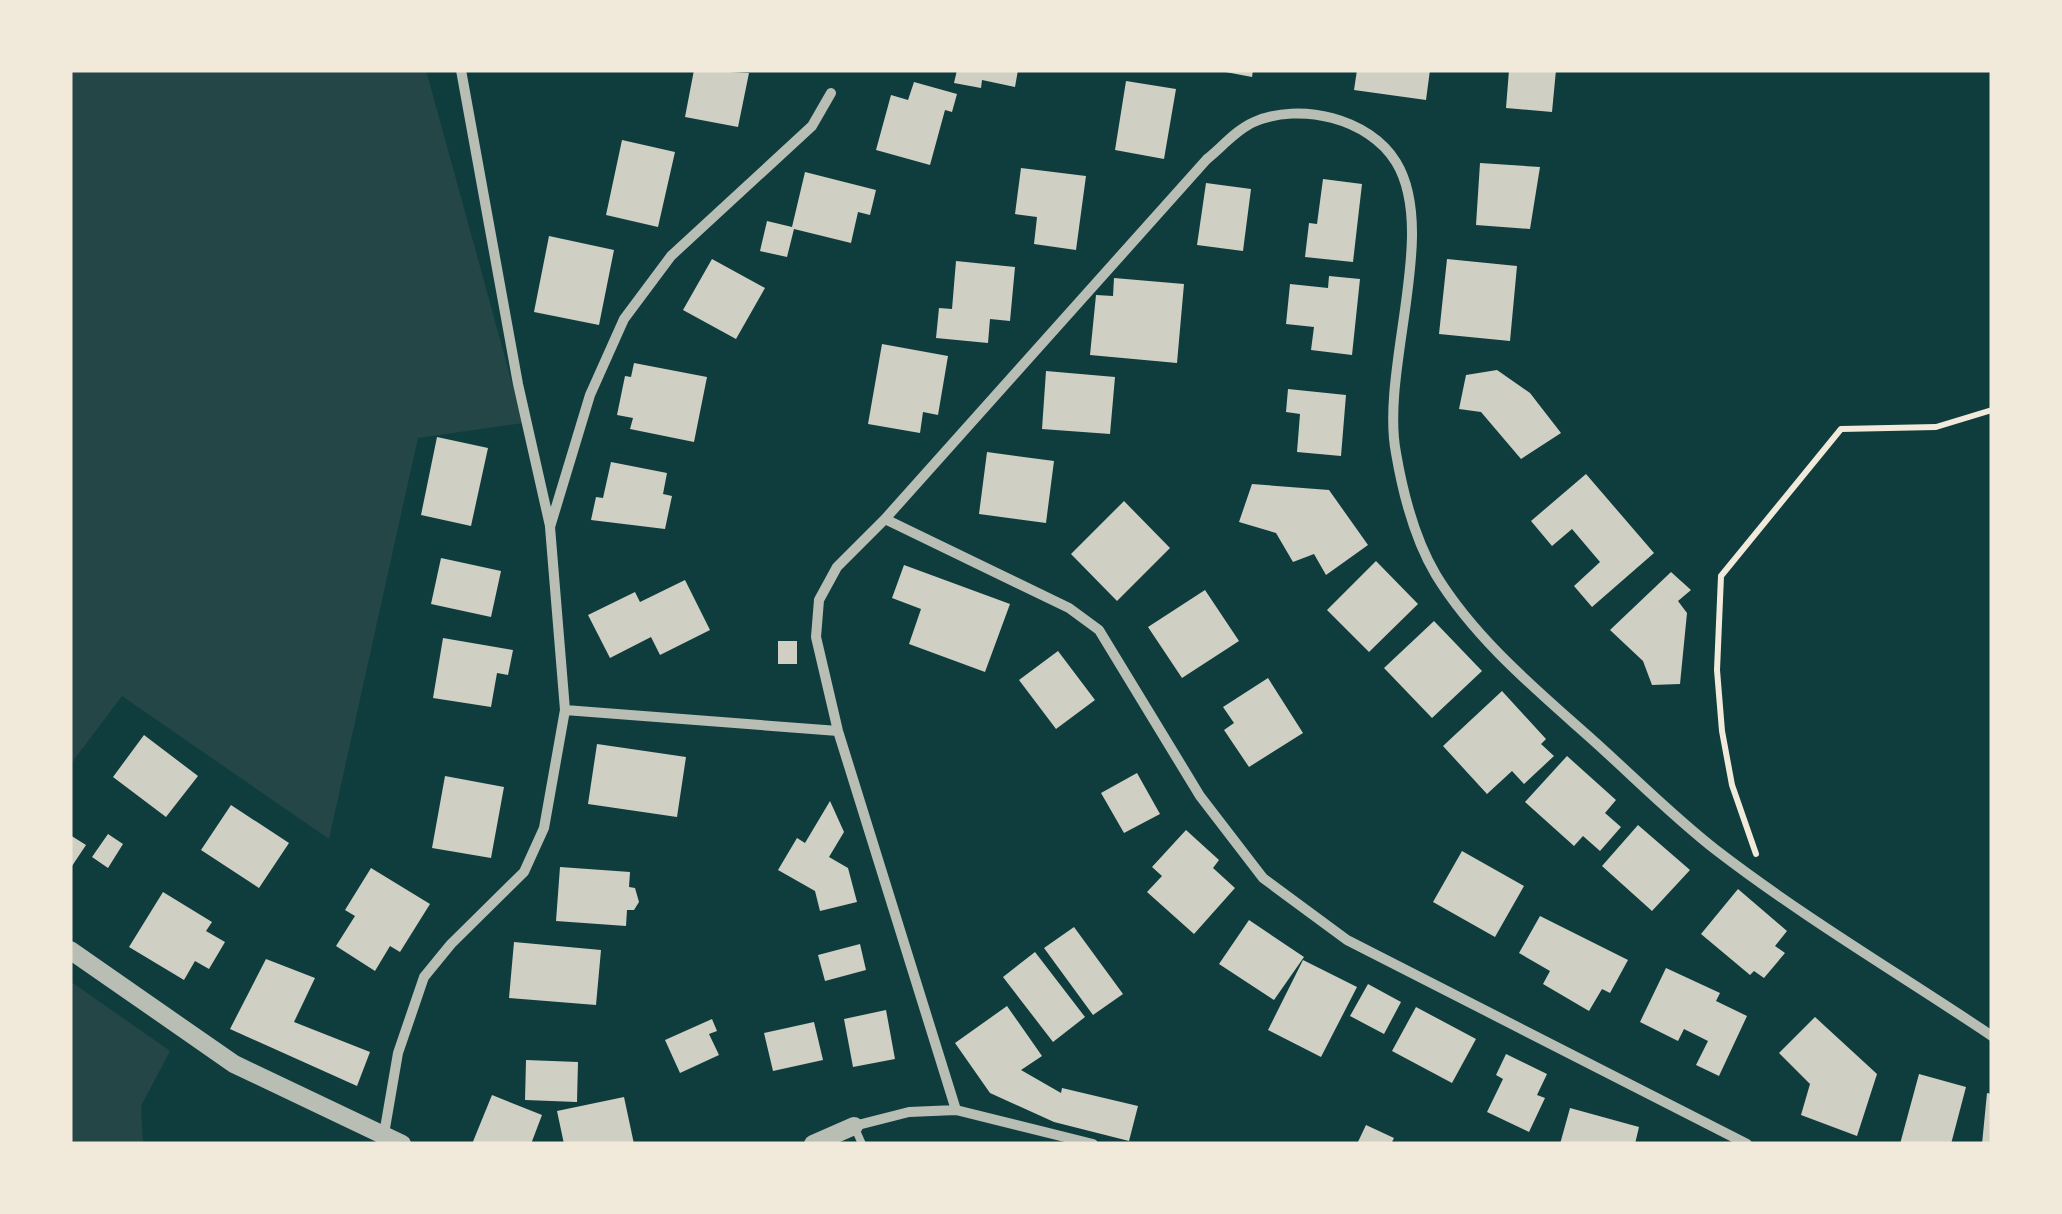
<svg xmlns="http://www.w3.org/2000/svg" width="2062" height="1214" viewBox="0 0 2062 1214" font-family="'Asap Condensed',sans-serif">
	<style>
		.green { fill: #244646 }
		.building { fill: #cfcfc3 }
		.lines { fill: none; stroke-linecap: round; stroke-linejoin: round }
		.path { stroke: #f1e9da; stroke-width: 6 }
		.service { stroke: #b8beb3; stroke-width: 8 }
		.minor { stroke: #b8beb3; stroke-width: 10 }
		.tertiary { stroke: #b8beb3; stroke-width: 18 }
	</style>
	<rect width="100%" height="100%" fill="#0f3d3e"/>
	<path class="green" d="M70 70H426L523 423 418 438 329 839 122 696 70 765Z
		M70 981 170 1051 141 1106 143 1144H70Z"/>
	<path class="building" d="M694 70 749 73 738 127 685 117Z
		M957 70H1018L1015 87 982 80 981 88 954 83Z
		M1215 70H1253L1252 77Z
		M1357 70H1430L1426 100 1354 90Z
		M1509 70H1556L1552 112 1506 108Z
		M1126 81 1176 89 1164 159 1115 150Z
		M914 82 957 94 952 112 945 110 930 165 876 150 891 95 908 100Z
		M622 140 675 152 658 227 606 215Z
		M1480 163 1540 167 1530 229 1476 225Z
		M1021 168 1086 176 1076 250 1034 244 1037 217 1015 214Z
		M805 172 876 190 870 215 858 212 851 243 794 229 787 257 760 251 767 221 792 227Z
		M1323 179 1362 184 1353 262 1305 257 1309 223 1317 224Z
		M1206 183 1251 189 1243 251 1197 245Z
		M549 236 614 250 599 325 534 312Z
		M712 259 765 288 736 339 683 310Z
		M1447 259 1517 266 1510 341 1439 334Z
		M956 261 1015 267 1010 321 990 319 988 343 936 338 939 308 952 309Z
		M1329 276 1360 279 1352 355 1311 350 1314 327 1286 324 1290 284 1328 288Z
		M1114 278 1184 284 1177 363 1090 355 1096 295 1113 296Z
		M882 344 948 356 938 415 923 412 920 433 868 424Z
		M634 363 707 377 694 442 630 429 633 418 617 415 625 376 631 377Z
		M1497 370 1530 393 1561 433 1521 459 1481 412 1459 409 1466 375Z
		M1046 371 1115 377 1110 434 1042 429Z
		M1288 389 1346 395 1341 456 1297 452 1300 414 1286 412Z
		M437 437 488 448 471 526 421 515Z
		M987 452 1054 461 1046 523 979 514Z
		M611 462 667 473 663 494 672 496 665 529 591 520 596 497 603 498Z
		M1586 474 1654 553 1592 607 1574 586 1600 562 1572 529 1552 546 1531 521Z
		M1252 484 1329 490 1368 545 1326 575 1314 554 1293 562 1276 533 1239 522Z
		M1124 501 1170 548 1117 601 1071 554Z
		M441 558 501 571 491 617 431 604Z
		M1376 561 1418 604 1369 652 1327 610Z
		M904 565 1010 604 985 672 909 644 921 609 892 598Z
		M1671 572 1691 590 1678 601 1687 613 1680 684 1652 685 1643 661 1610 630Z
		M685 580 710 630 660 655 651 637 610 658 588 615 635 592 640 602Z
		M1205 590 1239 641 1182 678 1148 627Z
		M1434 621 1482 671 1432 718 1384 668Z
		M443 638 513 650 508 675 497 673 491 707 433 698Z
		M778 641H797V664H778Z
		M1058 651 1095 700 1056 729 1019 680Z
		M1268 678 1303 733 1249 767 1224 730 1234 723 1223 707Z
		M1502 691 1546 739 1541 744 1554 756 1524 784 1512 771 1487 794 1443 746Z
		M144 735 198 776 166 817 113 777Z
		M597 744 686 757 677 817 588 804Z
		M1567 756 1616 800 1605 813 1621 827 1600 851 1583 836 1574 846 1525 802Z
		M1137 773 1160 814 1124 833 1101 793Z
		M445 776 504 787 491 858 432 848Z
		M830 801 844 832 829 857 848 868 857 902 820 911 815 891 778 870 797 838 805 843Z
		M231 805 289 843 259 888 201 850Z
		M1638 825 1690 870 1652 911 1602 866Z
		M1186 830 1219 860 1213 868 1235 888 1194 934 1147 892 1162 876 1152 867Z
		M108 834 123 844 108 868 92 857Z
		M70 835 86 845 70 869Z
		M1462 851 1524 886 1495 937 1433 902Z
		M560 867 630 872 629 887 635 888 639 902 634 910H627L626 926 556 921Z
		M371 868 430 904 400 952 390 946 375 971 336 946 355 916 345 910Z
		M1738 889 1787 931 1775 946 1785 953 1764 978 1754 971 1750 975 1701 934Z
		M163 892 212 922 206 931 225 942 209 969 195 961 184 980 129 947Z
		M1540 916 1628 960 1610 993 1602 989 1589 1011 1543 984 1550 971 1519 953Z
		M1249 920 1304 957 1274 1000 1219 964Z
		M1074 927 1123 994 1093 1015 1044 948Z
		M514 942 601 950 596 1005 509 998Z
		M860 944 866 970 825 981 818 955Z
		M1035 952 1085 1017 1053 1042 1003 977Z
		M266 959 315 978 294 1022 370 1052 357 1086 230 1029Z
		M1303 960 1357 987 1321 1057 1268 1030Z
		M1666 968 1720 993 1716 1001 1747 1016 1719 1076 1696 1065 1708 1041 1684 1029 1678 1041 1640 1022Z
		M1368 984 1401 1002 1384 1034 1350 1016Z
		M1007 1006 1042 1056 1021 1070 1061 1093 1062 1088 1138 1106 1129 1141 1054 1122 990 1093 955 1043Z
		M1416 1007 1476 1039 1452 1083 1392 1051Z
		M886 1010 895 1059 853 1067 844 1019Z
		M1815 1017 1877 1074 1857 1136 1801 1115 1810 1084 1779 1053Z
		M712 1019 717 1031 709 1034 719 1055 680 1073 665 1040Z
		M814 1022 823 1060 773 1071 764 1033Z
		M1506 1054 1547 1074 1537 1095 1545 1098 1529 1132 1487 1112 1503 1079 1496 1075Z
		M526 1060 578 1062 577 1102 525 1100Z
		M1919 1074 1966 1087 1951 1144H1900Z
		M1987 1093 1992 1094V1144H1982Z
		M492 1095 542 1115 531 1144H472Z
		M624 1097 634 1144H564L557 1111Z
		M1570 1108 1639 1127 1635 1144H1560Z
		M1366 1125 1394 1138 1391 1144H1357Z"/>
	<g class="lines">
		<path class="path" d="M1756 854 1732 785 1722 731 1717 670 1721 576 1841 429 1936 427 1992 410"/>
		<path class="service" d="M854 1126 862 1144"/>
		<path class="minor" d="M461 70 518 384 550 526
			M885 519 1207 159C1221 148 1237 129 1254 122 1300 102 1369 118 1396 162 1439 232 1380 369 1396 453 1403 494 1414 538 1436 575 1474 637 1532 686 1586 734 1629 772 1671 815 1716 850 1803 917 1901 975 1992 1036
			M565 710 838 731
			M956 1110 838 731 816 637 819 600 837 567 885 519 1069 608 1099 630 1200 796 1263 878 1347 940 1747 1144
			M854 1126 909 1112 956 1110 1093 1144
			M384 1134 398 1053 424 977 451 944 524 872 544 828 565 710 550 527 590 395 624 319 671 256 812 126 831 93"/>
		<path class="tertiary" d="M70 950 234 1064 402 1144
			M813 1144 854 1126"/>
	</g>
	<rect width="2062" height="1214" fill="none" stroke="#f1e9da" stroke-width="145"/>
</svg>
